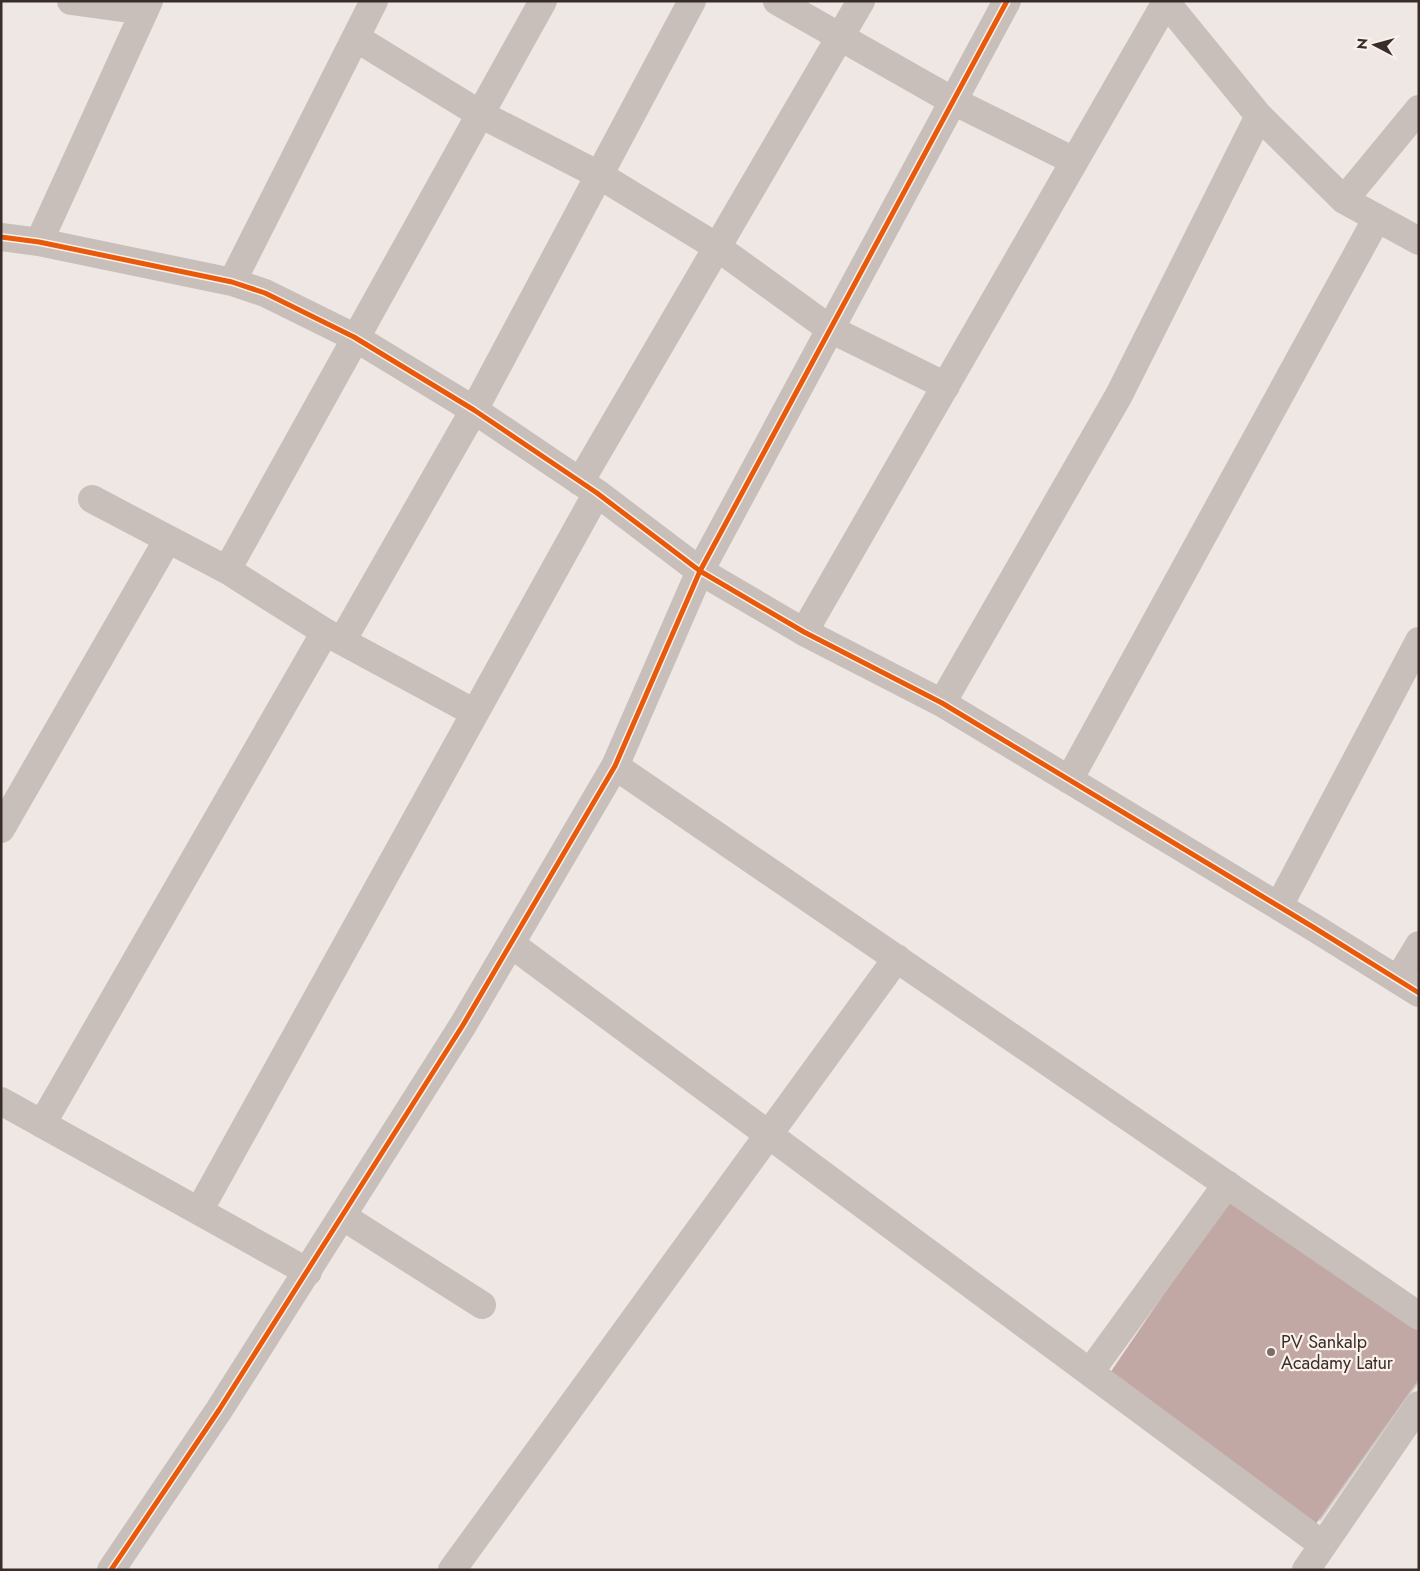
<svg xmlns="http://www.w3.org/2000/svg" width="1420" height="1571" viewBox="0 0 1420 1571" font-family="Jost,sans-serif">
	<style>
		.building { fill: #c2a8a4; filter: url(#shadow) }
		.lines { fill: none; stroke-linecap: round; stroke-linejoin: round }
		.minor { stroke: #c8bfbb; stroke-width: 28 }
		.cycleway-casing { stroke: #faf1ea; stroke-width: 8 }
		.cycleway { stroke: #e8590c; stroke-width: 5 }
		.poi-dot { fill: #786d6a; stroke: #faf1ea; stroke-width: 2 }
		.labels { text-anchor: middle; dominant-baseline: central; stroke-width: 4.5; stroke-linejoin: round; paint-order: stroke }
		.poi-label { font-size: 18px; fill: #392c29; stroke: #faf1ea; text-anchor: start }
	</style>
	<defs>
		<filter id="shadow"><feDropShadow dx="4.5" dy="-4.5" stdDeviation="1" flood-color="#0004"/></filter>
	</defs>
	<rect width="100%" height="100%" fill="#eee7e3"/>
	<path class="building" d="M1228 1200 1419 1331V1379L1315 1525 1110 1373Z"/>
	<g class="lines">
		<path class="minor" d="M71 1 144 11
			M777 1 953 101 1074 161
			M1165 1 1259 116 1344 200 1419 241
			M356 38 480 114 599 175 717 247 830 329 946 386
			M1344 200 1419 109
			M1 237 39 242 232 282 265 293 354 337 474 410 597 493 700 571 804 632 942 703 1313 927 1419 993
			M39 242 149 1
			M232 282 374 1
			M580 482 861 1
			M92 499 227 570 325 632
			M227 570 543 1
			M804 632 1166 2
			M342 641 474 410 692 1
			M942 703 1119 395 1259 116
			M475 713 597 493
			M615 766 1419 1316
			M1069 780 1377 218
			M1 829 168 539
			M1279 906 1419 641
			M511 944 1323 1545
			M1398 980 1419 945
			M1 1101 308 1272
			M42 1124 325 632 475 713 199 1211
			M342 1216 482 1305
			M1090 1372 1227 1184
			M111 1570 219 1410 463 1025 615 766 700 571 1007 1
			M452 1570 897 958
			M1306 1570 1419 1405"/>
		<g class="cycleway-casing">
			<path id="cycleway" d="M1 237 39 242 232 282 265 293 354 337 474 410 597 493 700 571 804 632 942 703 1313 927 1419 993
				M111 1570 219 1410 463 1025 615 766 700 571 1007 1"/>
		</g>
		<use href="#cycleway" class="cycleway"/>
	</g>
	<circle class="poi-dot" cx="1271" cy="1352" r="5"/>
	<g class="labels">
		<g class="poi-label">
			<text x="1281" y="1342">PV Sankalp<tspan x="1281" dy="21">Acadamy Latur</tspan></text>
		</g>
	</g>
	<rect width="1420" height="1571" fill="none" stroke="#392c29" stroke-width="5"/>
	<g transform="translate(1375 45) rotate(276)" stroke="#faf1ea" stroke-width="4" paint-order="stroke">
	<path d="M0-4L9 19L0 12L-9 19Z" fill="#392c29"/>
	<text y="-8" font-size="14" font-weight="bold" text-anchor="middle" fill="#392c29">N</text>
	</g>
</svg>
